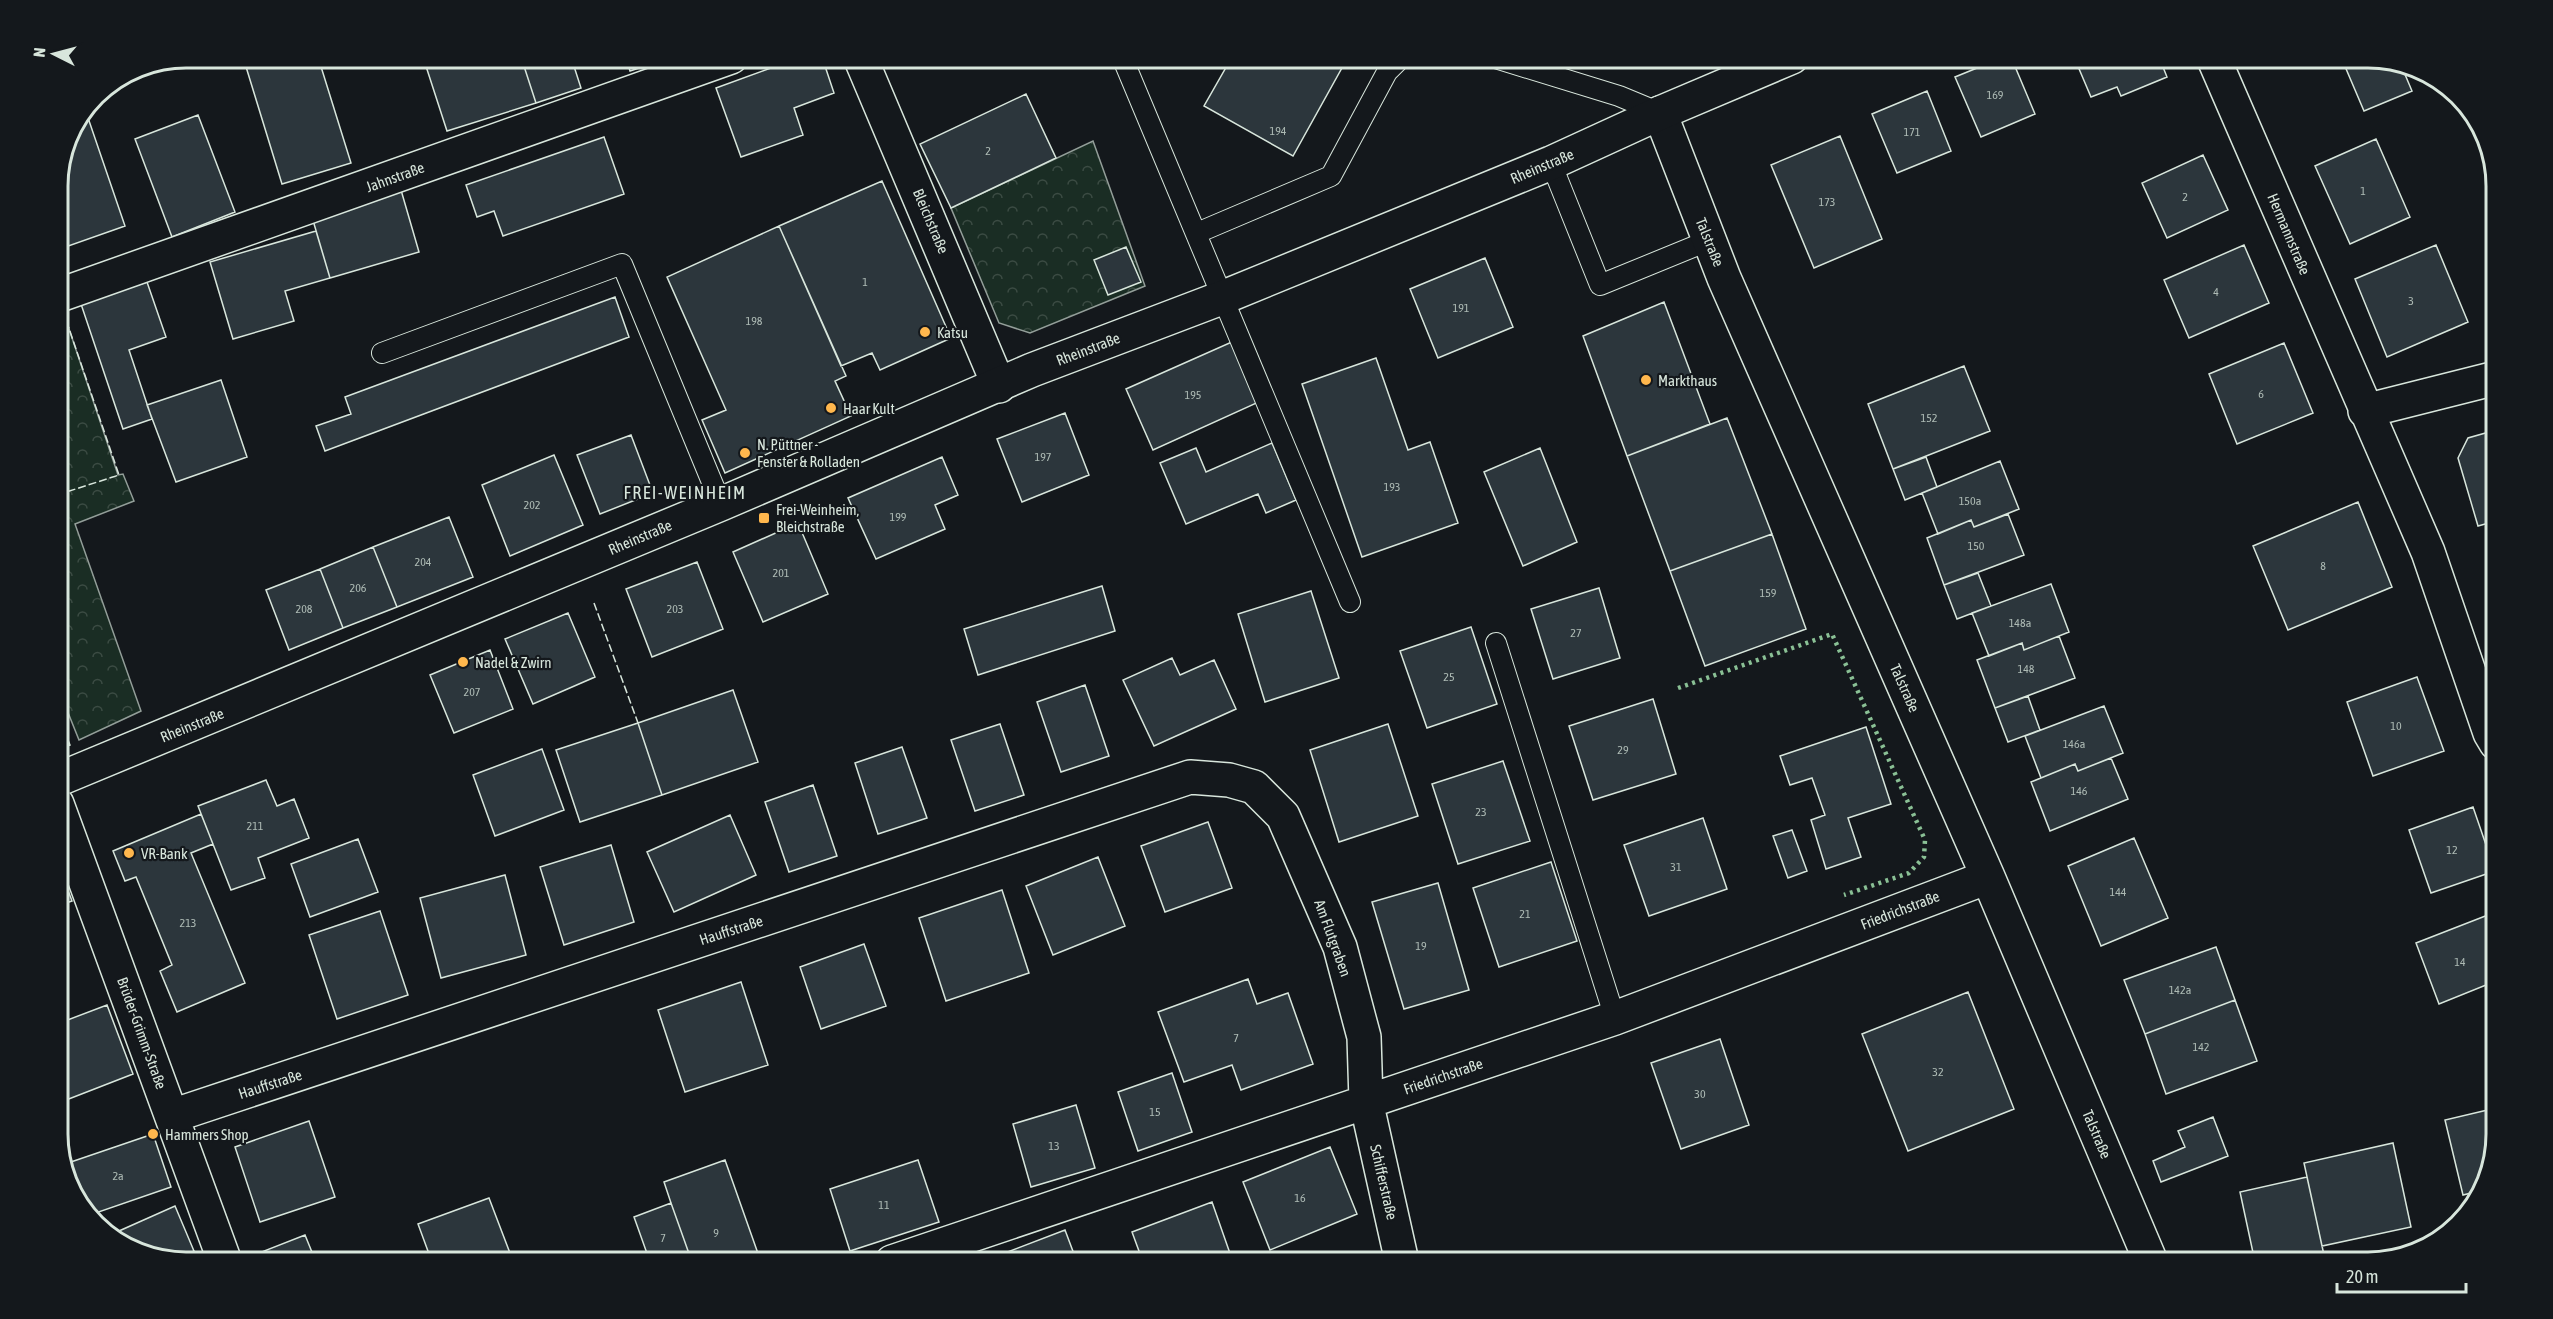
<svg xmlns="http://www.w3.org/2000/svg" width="2553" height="1319" viewBox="0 0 2553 1319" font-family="'Asap Condensed',sans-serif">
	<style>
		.park { fill: url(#park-crowns); stroke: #939e99; stroke-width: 1.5 }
		.building { fill: #2c363c; stroke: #d8e6dc; stroke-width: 1.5 }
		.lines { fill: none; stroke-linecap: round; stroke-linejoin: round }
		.service-casing { stroke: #d8e6dc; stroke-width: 22 }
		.minor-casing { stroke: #d8e6dc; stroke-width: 36 }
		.tertiary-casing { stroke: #d8e6dc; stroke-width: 36 }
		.service { stroke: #14181c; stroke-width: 20 }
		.minor { stroke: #14181c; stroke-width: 33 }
		.tertiary { stroke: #14181c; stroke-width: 33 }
		.hedge { stroke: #8ac095; stroke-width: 4.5; stroke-dasharray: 3 4.5; stroke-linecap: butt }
		.fence { stroke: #d8e6dc; stroke-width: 1.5; stroke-dasharray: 8 3; stroke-linecap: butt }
		.poi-dot { fill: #ffb74d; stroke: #14181c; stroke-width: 2 }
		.labels { text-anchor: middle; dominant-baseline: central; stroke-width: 4.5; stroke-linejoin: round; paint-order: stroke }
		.number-label { font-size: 12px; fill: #adbab4 }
		.street-label { font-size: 15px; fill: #d8e6dc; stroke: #14181c }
		.poi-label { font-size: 15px; fill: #d8e6dc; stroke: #14181c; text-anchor: start }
		.quarter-label { font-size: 18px; letter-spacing: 1.5px; fill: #d8e6dc; stroke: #14181c }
		.rim { fill: none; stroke: #d8e6dc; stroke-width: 3 }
	</style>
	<defs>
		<pattern id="park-crowns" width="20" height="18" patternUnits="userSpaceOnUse" patternTransform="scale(1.5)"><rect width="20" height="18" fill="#1a2d24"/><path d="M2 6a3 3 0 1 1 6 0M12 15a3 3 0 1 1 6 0" fill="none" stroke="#3b4b43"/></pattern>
	</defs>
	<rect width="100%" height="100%" fill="#14181c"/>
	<path class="park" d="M1093 141 1145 286 1030 333 999 323 951 208Z
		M62 308 118 475 123 474 134 501 75 524 141 711 79 740 57 685V315Z"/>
	<path class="building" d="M243 57H318L351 163 282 184Z
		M423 57H521L536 103 447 131Z
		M521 57H571L581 88 536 103Z
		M626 57H673L630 71Z
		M801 57H822L834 93 794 108 803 135 741 157 716 88Z
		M1232 57H1348L1293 156 1204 106Z
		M2004 57H2011L2035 114 1981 137 1955 77Z
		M2074 57H2159L2167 77 2121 96 2117 87 2091 97Z
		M2341 57H2367L2401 65 2412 91 2364 111Z
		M1927 91 1951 151 1897 173 1872 114Z
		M1026 94 1056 158 951 208 920 144Z
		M85 109 125 226 57 250V178L67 136Z
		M198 115 235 212 172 237 135 139Z
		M1840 136 1882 239 1814 268 1771 165Z
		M604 137 624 194 503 236 494 211 477 217 466 185Z
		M2376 139 2410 217 2350 244 2315 166Z
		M2203 155 2228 210 2167 238 2142 183Z
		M882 181 951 338 880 370 872 353 841 366 779 226Z
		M401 190 419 252 330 278 312 217Z
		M779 226 846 376 835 381 851 416 725 473 702 420 726 410 667 277Z
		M316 231 330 278 285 291 294 321 233 339 210 262Z
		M2244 245 2269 303 2189 338 2164 280Z
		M2436 245 2468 322 2387 357 2355 279Z
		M1126 247 1141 282 1108 295 1094 260Z
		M1485 258 1513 327 1438 358 1410 289Z
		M147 282 166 337 129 350 152 419 123 429 81 304Z
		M615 297 629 337 325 451 316 426 351 414 345 397Z
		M1664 302 1710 424 1627 456 1583 336Z
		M1234 341 1261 401 1153 450 1126 389Z
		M2284 343 2313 413 2237 444 2209 374Z
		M1376 358 1408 450 1430 442 1458 523 1362 557 1302 384Z
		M1964 366 1990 431 1893 469 1868 404Z
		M221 380 247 457 176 482 147 405Z
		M1065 413 1089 475 1022 502 997 439Z
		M1727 418 1772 534 1670 571 1627 456Z
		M2496 430V521L2478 526 2458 458 2468 438Z
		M631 435 653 493 600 514 577 455Z
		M1272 443 1296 500 1266 513 1258 494 1186 524 1160 463 1196 448 1206 472Z
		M1540 448 1577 542 1523 566 1484 472Z
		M554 455 583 525 510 556 482 485Z
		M942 457 958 495 935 505 945 529 876 559 848 498Z
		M1926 457 1937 487 1905 500 1893 469Z
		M2000 461 2019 509 1974 527 1971 520 1938 534 1922 493Z
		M2358 502 2392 587 2288 630 2253 546Z
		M2008 514 2024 555 1944 585 1927 538 1971 520 1974 527Z
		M449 517 473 577 397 607 373 547Z
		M798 523 828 594 763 622 733 552Z
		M1772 534 1806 629 1705 666 1670 571Z
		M373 547 397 607 343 628 320 569Z
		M697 562 723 629 652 657 626 589Z
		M320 569 343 628 289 650 266 590Z
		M1978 573 1991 606 1957 619 1944 585Z
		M2051 584 2069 632 2024 650 2022 643 1989 656 1972 613Z
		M1102 586 1115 631 978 675 964 629Z
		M1599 588 1620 658 1553 679 1531 609Z
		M1311 591 1339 678 1265 702 1238 614Z
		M568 613 595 677 533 704 505 639Z
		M1471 627 1497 704 1427 728 1400 651Z
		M2059 636 2075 678 1995 708 1977 660 2022 643 2024 650Z
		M490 650 513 709 454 733 430 675Z
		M1172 658 1180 675 1214 660 1236 709 1154 746 1123 680Z
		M2417 677 2444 751 2373 776 2347 702Z
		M1085 685 1109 756 1061 772 1037 702Z
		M733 690 758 762 662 795 638 723Z
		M2028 696 2040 730 2008 742 1995 708Z
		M1653 699 1676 774 1593 800 1569 726Z
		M2104 706 2123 753 2078 771 2075 764 2041 778 2025 736Z
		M57 712 70 745 57 750Z
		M638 723 662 795 580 822 556 750Z
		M1000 724 1024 795 975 811 951 740Z
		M1388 724 1418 816 1339 842 1310 750Z
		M1866 727 1891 804 1848 818 1861 857 1826 869 1811 820 1825 815 1812 778 1790 785 1780 756Z
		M902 747 927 818 878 834 855 763Z
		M542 749 564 810 495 836 473 775Z
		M2111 758 2128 799 2050 831 2031 782 2075 764 2078 771Z
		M1503 761 1530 841 1458 864 1432 784Z
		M266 780 277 806 294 799 309 838 258 858 265 878 231 890 198 806Z
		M813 785 837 856 789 872 765 802Z
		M2473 807 2495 871 2431 893 2409 830Z
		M201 814 213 844 191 853 245 983 177 1012 160 971 172 965 136 877 125 881 113 851Z
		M730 815 756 875 674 912 647 852Z
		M1703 818 1727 889 1649 916 1624 845Z
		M1208 822 1232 888 1165 912 1141 846Z
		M1792 830 1807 871 1788 878 1773 836Z
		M2134 838 2168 918 2101 946 2068 866Z
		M358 839 378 892 310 917 291 864Z
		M611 845 634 922 564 945 540 867Z
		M1098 857 1125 926 1053 955 1026 886Z
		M57 861 72 901 57 906Z
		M1551 862 1577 941 1499 967 1473 888Z
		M505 875 526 955 441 978 420 898Z
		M1438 883 1469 990 1404 1009 1372 902Z
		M1002 890 1029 973 946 1001 919 918Z
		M380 911 408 995 337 1019 309 935Z
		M2493 913 2496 921V981L2439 1004 2416 943Z
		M864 944 886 1006 821 1029 800 967Z
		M2216 947 2235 1000 2145 1034 2124 980Z
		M1248 979 1257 1004 1288 993 1313 1064 1241 1090 1232 1065 1184 1082 1158 1012Z
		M741 982 768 1065 685 1092 658 1010Z
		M1968 992 2014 1109 1908 1151 1862 1034Z
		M2235 1000 2257 1061 2166 1094 2145 1034Z
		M107 1005 133 1074 61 1102 57 1093V1024Z
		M1720 1039 1749 1125 1681 1149 1651 1063Z
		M1172 1073 1192 1132 1138 1151 1118 1092Z
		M1076 1105 1095 1168 1031 1187 1013 1124Z
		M2496 1108V1133L2483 1190 2463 1195 2445 1120Z
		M2213 1117 2228 1156 2161 1182 2153 1161 2185 1147 2178 1131Z
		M309 1121 335 1197 260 1222 235 1147Z
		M153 1134 171 1187 90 1215 79 1204 65 1164Z
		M2393 1143 2411 1227 2322 1246 2304 1163Z
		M1330 1147 1357 1214 1270 1250 1243 1182Z
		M725 1160 761 1262H692L671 1203 664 1182Z
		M918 1160 939 1222 850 1251 830 1189Z
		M2307 1177 2324 1255 2295 1262H2255L2240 1192Z
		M489 1198 513 1261 432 1262 418 1224Z
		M1212 1202 1233 1262H1143L1132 1232Z
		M671 1203 692 1262H640L649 1259 634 1217Z
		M175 1206 194 1251 175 1259 126 1247 119 1231Z
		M1065 1230 1077 1262H999L997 1256Z
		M305 1235 316 1262H251L249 1257Z
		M194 1251 199 1262 175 1259Z"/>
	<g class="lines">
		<g class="service-casing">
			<path id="service" d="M1122 57 1350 602
				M1492 57 1619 96 1660 113
				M1551 163 1600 285 1710 240
				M1197 233 1331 176 1387 72 1402 57
				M382 353 622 264 721 504
				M1496 643 1615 1018"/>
		</g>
		<g class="minor-casing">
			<path id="minor" d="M860 57 999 386
				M2213 57 2428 552 2490 733 2496 743
				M1660 113 1724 278 1988 877 2151 1262
				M57 296 731 57
				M2365 411 2496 378
				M57 804 225 1262
				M172 1116 1190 777 1229 780 1254 787 1283 816 1303 862 1340 947 1364 1037 1366 1101 1402 1262
				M892 1262 1615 1018 1988 877"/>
		</g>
		<g class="tertiary-casing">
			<path id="tertiary" d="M57 780 721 504 1032 370 1224 297 1551 163 1660 113 1792 57"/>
		</g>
		<use href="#service" class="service"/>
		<use href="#minor" class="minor"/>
		<use href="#tertiary" class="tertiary"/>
		<path class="hedge" d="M1678 688 1832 634 1925 840 1924 857 1909 873 1844 895"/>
		<path class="fence" d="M57 315 62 308 119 475 57 495
			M594 603 638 723"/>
	</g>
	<g class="poi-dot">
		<circle cx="925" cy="332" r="6"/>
		<circle cx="1646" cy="380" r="6"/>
		<circle cx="831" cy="408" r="6"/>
		<circle cx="745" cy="453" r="6"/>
		<rect x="758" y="512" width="12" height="12" rx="3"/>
		<circle cx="463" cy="662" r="6"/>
		<circle cx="129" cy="853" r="6"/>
		<circle cx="153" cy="1134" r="6"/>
	</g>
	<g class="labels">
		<g class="number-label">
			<text x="1995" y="95">169</text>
			<text x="1278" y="131">194</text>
			<text x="1912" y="132">171</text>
			<text x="988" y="151">2</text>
			<text x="2363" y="191">1</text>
			<text x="2185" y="197">2</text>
			<text x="1827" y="202">173</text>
			<text x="865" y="282">1</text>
			<text x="2216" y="292">4</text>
			<text x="2411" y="301">3</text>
			<text x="1461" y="308">191</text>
			<text x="754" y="321">198</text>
			<text x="2261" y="394">6</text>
			<text x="1193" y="395">195</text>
			<text x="1929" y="418">152</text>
			<text x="1043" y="457">197</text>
			<text x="1392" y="487">193</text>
			<text x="1970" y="501">150a</text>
			<text x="532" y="505">202</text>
			<text x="898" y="517">199</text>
			<text x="1976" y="546">150</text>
			<text x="423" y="562">204</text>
			<text x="2323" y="566">8</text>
			<text x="781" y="573">201</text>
			<text x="358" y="588">206</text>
			<text x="1768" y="593">159</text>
			<text x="304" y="609">208</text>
			<text x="675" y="609">203</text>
			<text x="2020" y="623">148a</text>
			<text x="1576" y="633">27</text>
			<text x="2026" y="669">148</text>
			<text x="1449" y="677">25</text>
			<text x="472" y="692">207</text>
			<text x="2396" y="726">10</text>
			<text x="2074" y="744">146a</text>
			<text x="1623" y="750">29</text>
			<text x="2079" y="791">146</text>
			<text x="1481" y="812">23</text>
			<text x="255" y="826">211</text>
			<text x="2452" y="850">12</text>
			<text x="1676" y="867">31</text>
			<text x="2118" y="892">144</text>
			<text x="1525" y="914">21</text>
			<text x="188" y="923">213</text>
			<text x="1421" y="946">19</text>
			<text x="2460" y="962">14</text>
			<text x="2180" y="990">142a</text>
			<text x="1236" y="1038">7</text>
			<text x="2201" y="1047">142</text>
			<text x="1938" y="1072">32</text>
			<text x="1700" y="1094">30</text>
			<text x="1155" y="1112">15</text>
			<text x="1054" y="1146">13</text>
			<text x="118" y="1176">2a</text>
			<text x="1300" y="1198">16</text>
			<text x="884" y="1205">11</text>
			<text x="716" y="1233">9</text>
			<text x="663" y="1238">7</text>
		</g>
		<g class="street-label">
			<text transform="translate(1542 166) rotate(-23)">Rheinstraße</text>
			<text transform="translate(395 177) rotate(-20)">Jahnstraße</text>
			<text transform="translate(931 221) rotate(67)">Bleichstraße</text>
			<text transform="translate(2289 234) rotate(67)">Hermannstraße</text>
			<text transform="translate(1710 242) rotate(68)">Talstraße</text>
			<text transform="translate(1088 349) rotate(-21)">Rheinstraße</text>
			<text transform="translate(640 537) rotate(-23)">Rheinstraße</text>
			<text transform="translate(1905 688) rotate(66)">Talstraße</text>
			<text transform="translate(192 725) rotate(-22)">Rheinstraße</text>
			<text transform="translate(1900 910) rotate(-21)">Friedrichstraße</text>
			<text transform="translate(731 930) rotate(-18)">Hauffstraße</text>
			<text transform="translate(1333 938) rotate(70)">Am Flutgraben</text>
			<text transform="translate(142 1033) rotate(70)">Brüder-Grimm-Straße</text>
			<text transform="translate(1443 1076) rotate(-19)">Friedrichstraße</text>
			<text transform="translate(270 1084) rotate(-18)">Hauffstraße</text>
			<text transform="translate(2097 1134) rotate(67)">Talstraße</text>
			<text transform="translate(1384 1182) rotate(77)">Schifferstraße</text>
		</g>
		<g class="poi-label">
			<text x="937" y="332">Katsu</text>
			<text x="1658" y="380">Markthaus</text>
			<text x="843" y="408">Haar Kult</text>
			<text x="757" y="444">N. Püttner -<tspan x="757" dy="17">Fenster &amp; Rolladen</tspan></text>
			<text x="776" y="509">Frei-Weinheim,<tspan x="776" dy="17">Bleichstraße</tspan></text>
			<text x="475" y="662">Nadel &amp; Zwirn</text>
			<text x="141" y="853">VR-Bank</text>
			<text x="165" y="1134">Hammers Shop</text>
		</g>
		<g class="quarter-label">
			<text x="685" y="492">FREI-WEINHEIM</text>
		</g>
	</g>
	<path d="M0 0H2553V1319H0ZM186 68H2368A118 118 0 0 1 2486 186V1134A118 118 0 0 1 2368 1252H186A118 118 0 0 1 68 1134V186A118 118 0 0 1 186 68Z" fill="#14181c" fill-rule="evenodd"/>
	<path class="rim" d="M186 68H2368A118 118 0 0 1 2486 186V1134A118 118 0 0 1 2368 1252H186A118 118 0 0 1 68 1134V186A118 118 0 0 1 186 68Z"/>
	<g transform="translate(54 54) rotate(276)" stroke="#14181c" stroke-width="4.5" paint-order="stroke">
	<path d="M0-4.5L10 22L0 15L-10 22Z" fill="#d8e6dc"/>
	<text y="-9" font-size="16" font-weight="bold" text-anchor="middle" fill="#d8e6dc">N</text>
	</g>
	<path d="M2337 1283v9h129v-9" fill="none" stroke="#d8e6dc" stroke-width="3"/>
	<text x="2346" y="1283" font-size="18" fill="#d8e6dc" stroke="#14181c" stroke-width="4.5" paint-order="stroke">20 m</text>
</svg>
